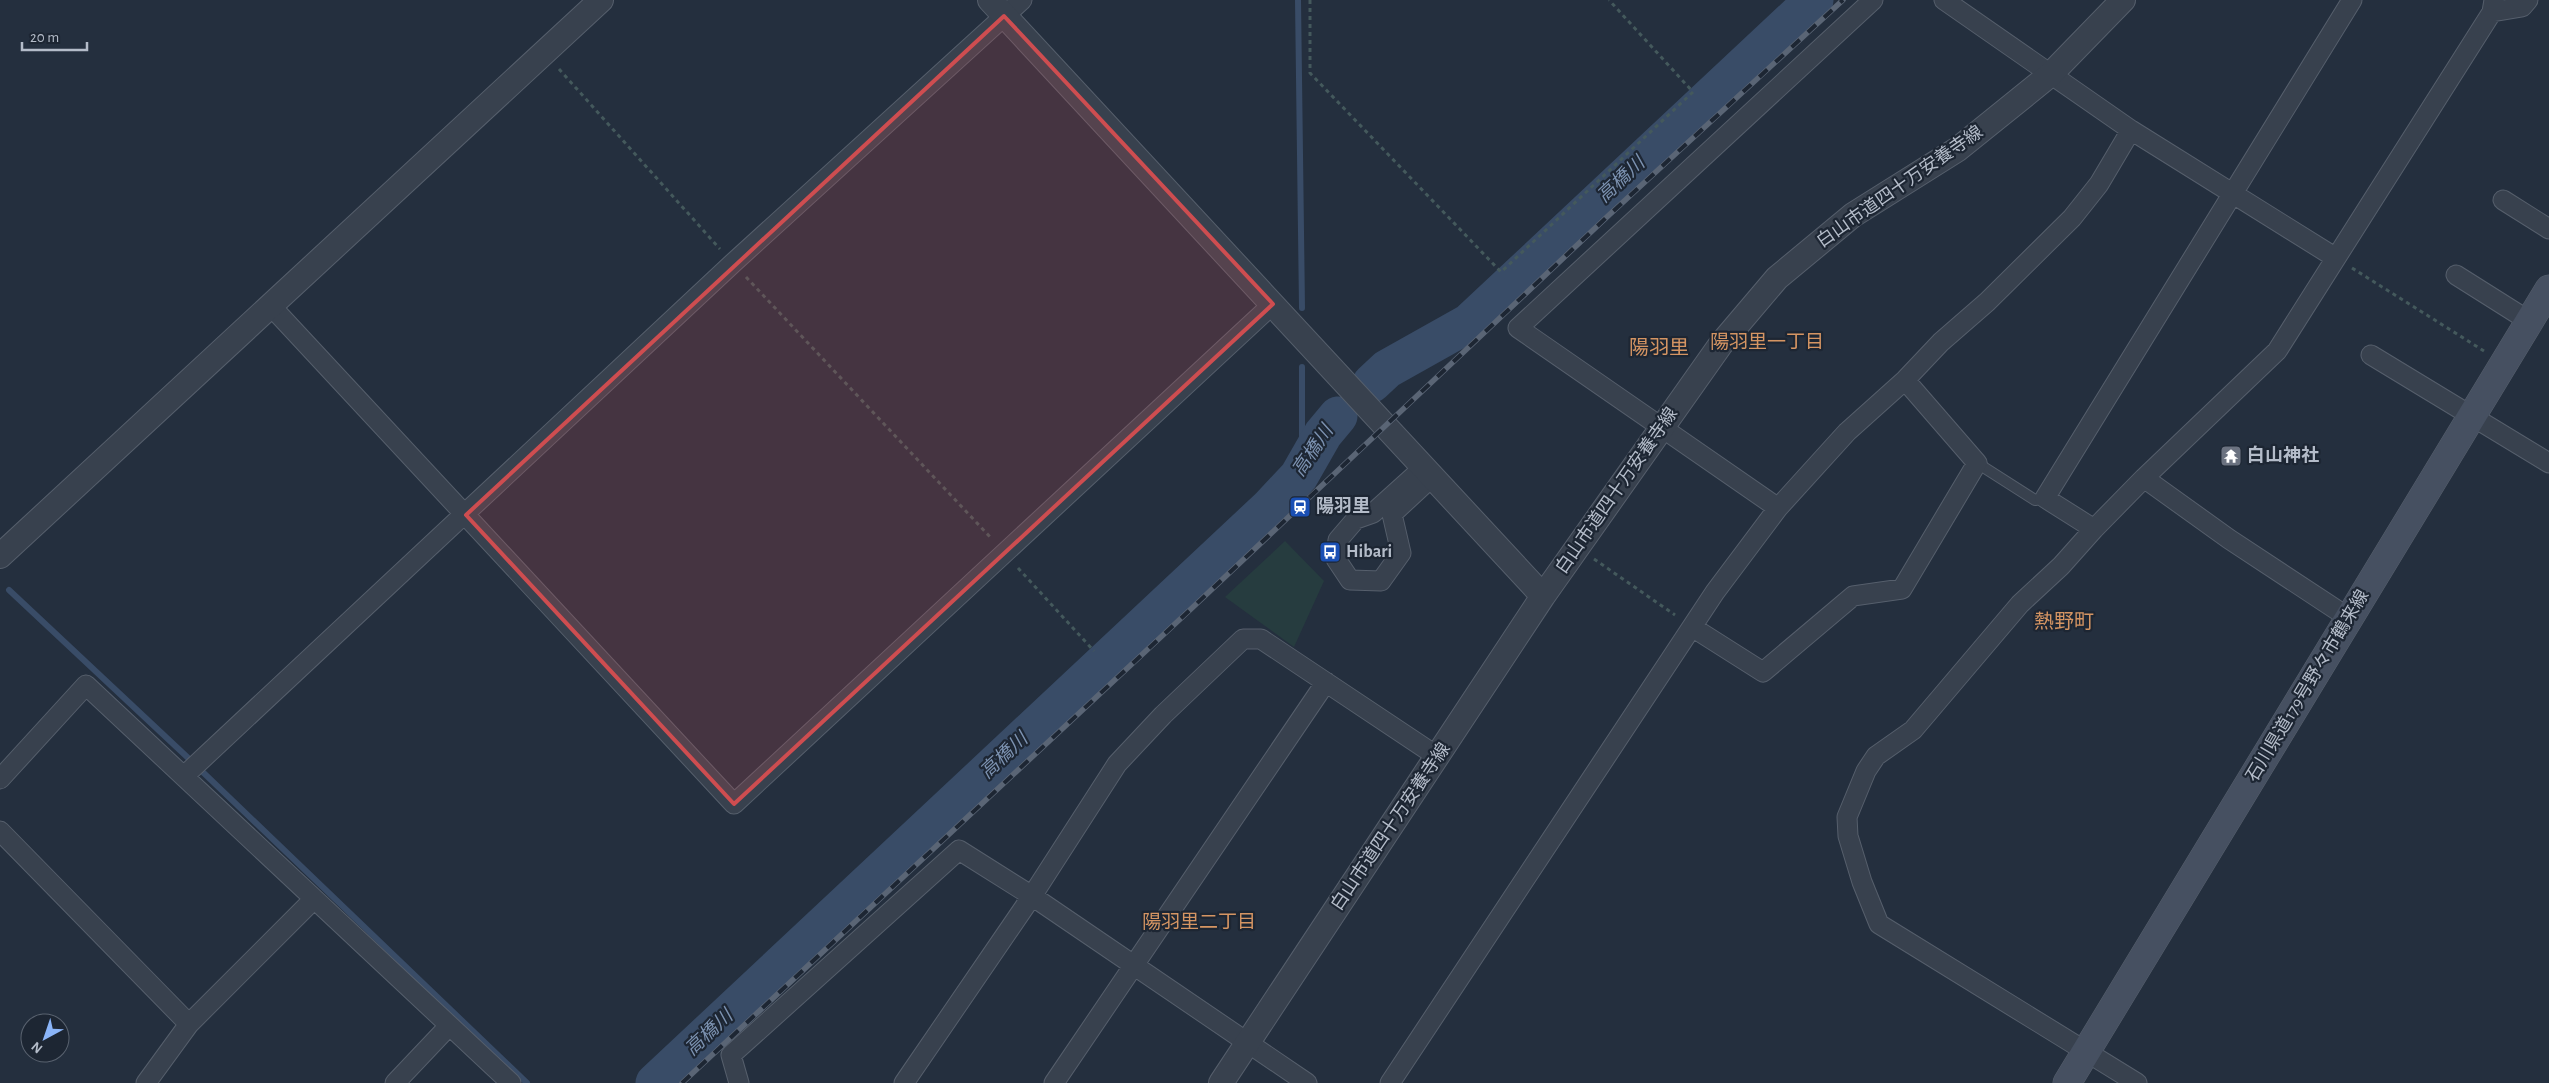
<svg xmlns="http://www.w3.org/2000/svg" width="2549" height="1083" viewBox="0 0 2549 1083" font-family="'Alegreya Sans','Noto Sans JP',sans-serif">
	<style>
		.green { fill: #263c3f }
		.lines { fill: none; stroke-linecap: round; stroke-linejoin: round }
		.stream { stroke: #394c67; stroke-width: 6 }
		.river { stroke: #394c67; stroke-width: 39 }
		.service-casing { stroke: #565f6c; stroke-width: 12 }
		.minor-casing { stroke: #565f6c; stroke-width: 21 }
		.tertiary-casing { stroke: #565f6c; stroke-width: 26 }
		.secondary-casing { stroke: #565f6c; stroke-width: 29 }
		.path { stroke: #44595c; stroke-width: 3; stroke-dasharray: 4 4; stroke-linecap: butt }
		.service { stroke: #38414e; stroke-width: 10 }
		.minor { stroke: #38414e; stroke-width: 19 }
		.tertiary { stroke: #38414e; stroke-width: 24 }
		.secondary { stroke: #465061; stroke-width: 28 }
		.rail-casing { stroke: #5a6575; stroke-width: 5.5 }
		.rail { stroke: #1d2633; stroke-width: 4; stroke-dasharray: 11; stroke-linecap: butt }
		.marked { fill: #ce4d50; fill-opacity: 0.2; stroke: #ce4d50; stroke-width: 4; stroke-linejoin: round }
		.labels { text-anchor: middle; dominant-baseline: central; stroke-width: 4.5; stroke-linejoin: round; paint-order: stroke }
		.street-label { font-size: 18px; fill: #b4bcc9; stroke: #1d2633 }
		.poi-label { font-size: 18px; font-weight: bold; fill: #b4bcc9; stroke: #1d2633; text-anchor: start }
		.water-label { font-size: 19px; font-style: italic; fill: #7c92b1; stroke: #1d2633 }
		.neighbourhood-label { font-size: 19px; fill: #d59563; stroke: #1d2633 }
		.quarter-label { font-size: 20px; fill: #d59563; stroke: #1d2633 }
	</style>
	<rect width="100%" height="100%" fill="#242f3e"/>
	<path class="green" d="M1285 541 1324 581 1294 647 1225 597Z"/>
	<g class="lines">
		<path class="stream" d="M1298 0 1302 308
			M1299 476 1302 446V367
			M9 590 185 755 527 1083"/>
		<path class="river" d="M1372 383 1387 369 1469 323 1814 0
			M655 1083 1269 508 1299 476 1323 434 1338 416"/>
		<g class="service-casing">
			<path id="service" d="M1977 463 2035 500 2045 498"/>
		</g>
		<g class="minor-casing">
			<path id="minor" d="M1944 0 2131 130 2336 258
				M2492 12 2522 7 2528 0
				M2503 200 2549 229
				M2456 275 2529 321
				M270 305 734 804 1273 304
				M2371 355 2549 463
				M1424 467 1373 513 1356 519 1338 540 1336 559 1350 580 1381 581 1401 553 1392 514 1433 476
				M2144 478 2229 539 2349 618
				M1778 508 1518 328 1873 0
				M2094 529 2045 498 2352 0
				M1692 627 1763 672 1853 596 1902 589 1977 463 1905 380
				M184 776 733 263 1022 0
				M0 779 86 685 511 1083
				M0 831 189 1024 146 1083
				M189 1024 314 899
				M395 1083 449 1026
				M739 1083 731 1055 959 850 1032 896 1117 764 1163 715 1243 639H1261L1438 757
				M904 1083 1032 896 1307 1083
				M1054 1083 1326 682
				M1390 1083 1715 592 1778 508 1847 432 1905 380 1941 342 1987 302 2072 218 2099 184 2131 130
				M2137 1083 1879 924 1862 882 1848 836 1847 817 1866 771 1876 756 1913 730 2020 604 2061 566 2094 529 2144 478 2277 351 2492 12 2494 0"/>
		</g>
		<g class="tertiary-casing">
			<path id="tertiary" d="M990 0 1543 596
				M0 556 601 0
				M1221 1083 1543 596 1721 344 1777 278 1853 215 1958 149 2051 74 2123 0"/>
		</g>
		<g class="secondary-casing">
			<path id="secondary" d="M2067 1083 2549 289"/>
		</g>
		<path class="path" d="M1310 0V73L1501 272 1693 92 1609 0
			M559 69 720 249
			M2352 268 2484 351
			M746 277 992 539
			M1594 559 1675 615
			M1018 568 1094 651"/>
		<use href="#service" class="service"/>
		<use href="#minor" class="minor"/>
		<use href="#tertiary" class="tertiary"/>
		<use href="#secondary" class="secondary"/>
		<g class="rail-casing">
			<path id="rail" d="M682 1083 1192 608 1609 215 1843 0"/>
		</g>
		<use href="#rail" class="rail"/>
	</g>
	<path class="marked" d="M1004 16 1273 304 734 804 466 515Z"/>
	<defs>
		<g id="temple-square" transform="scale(1.125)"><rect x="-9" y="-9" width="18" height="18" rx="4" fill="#6b7280" stroke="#1d2633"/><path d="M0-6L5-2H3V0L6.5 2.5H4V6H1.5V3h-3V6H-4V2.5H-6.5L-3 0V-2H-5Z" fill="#fff"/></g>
		<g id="station-square" transform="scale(1.125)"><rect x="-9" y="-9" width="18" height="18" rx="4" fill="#1a4fb4" stroke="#1d2633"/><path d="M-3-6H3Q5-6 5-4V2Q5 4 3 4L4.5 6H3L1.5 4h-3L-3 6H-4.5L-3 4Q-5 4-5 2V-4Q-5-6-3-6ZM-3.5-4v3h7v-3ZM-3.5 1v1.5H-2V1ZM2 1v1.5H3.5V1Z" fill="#fff"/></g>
		<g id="bus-square" transform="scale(1.125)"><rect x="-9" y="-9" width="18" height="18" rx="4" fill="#1a4fb4" stroke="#1d2633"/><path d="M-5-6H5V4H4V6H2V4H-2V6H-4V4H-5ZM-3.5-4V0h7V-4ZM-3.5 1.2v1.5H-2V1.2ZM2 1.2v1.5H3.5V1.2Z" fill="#fff"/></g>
	</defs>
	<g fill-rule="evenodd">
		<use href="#temple-square" x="2231" y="456"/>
		<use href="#station-square" x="1300" y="507"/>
		<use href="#bus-square" x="1330" y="552"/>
	</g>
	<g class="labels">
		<g class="street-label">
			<text transform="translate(1900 187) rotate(-35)">白山市道四十万安養寺線</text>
			<text transform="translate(1617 491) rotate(-55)">白山市道四十万安養寺線</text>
			<text transform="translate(2308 686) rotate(-59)">石川県道179号野々市鶴来線</text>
			<text transform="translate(1391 827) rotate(-56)">白山市道四十万安養寺線</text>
		</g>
		<g class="poi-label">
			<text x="2247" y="456">白山神社</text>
			<text x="1316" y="507">陽羽里</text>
			<text x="1346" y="552">Hibari</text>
		</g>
		<g class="water-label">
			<text transform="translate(1621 180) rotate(-43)">高橋川</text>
			<text transform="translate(1313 451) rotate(-56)">高橋川</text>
			<text transform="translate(1004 756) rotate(-43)">高橋川</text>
			<text transform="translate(709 1033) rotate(-43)">高橋川</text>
		</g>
		<g class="neighbourhood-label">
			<text x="1767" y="342">陽羽里一丁目</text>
			<text x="1199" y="922">陽羽里二丁目</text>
		</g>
		<g class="quarter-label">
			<text x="1659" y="348">陽羽里</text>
			<text x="2064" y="622">熱野町</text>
		</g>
	</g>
	<g transform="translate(45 1038) rotate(220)"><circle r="24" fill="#1d2633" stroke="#59626f"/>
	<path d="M0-4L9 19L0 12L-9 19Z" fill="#8ab4f8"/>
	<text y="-8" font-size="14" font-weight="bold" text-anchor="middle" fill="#b4bcc9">N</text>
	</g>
	<path d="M22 42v8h65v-8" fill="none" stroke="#b4bcc9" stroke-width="2.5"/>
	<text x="30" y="42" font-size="15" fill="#b4bcc9" stroke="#1d2633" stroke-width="4" paint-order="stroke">20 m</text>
</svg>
